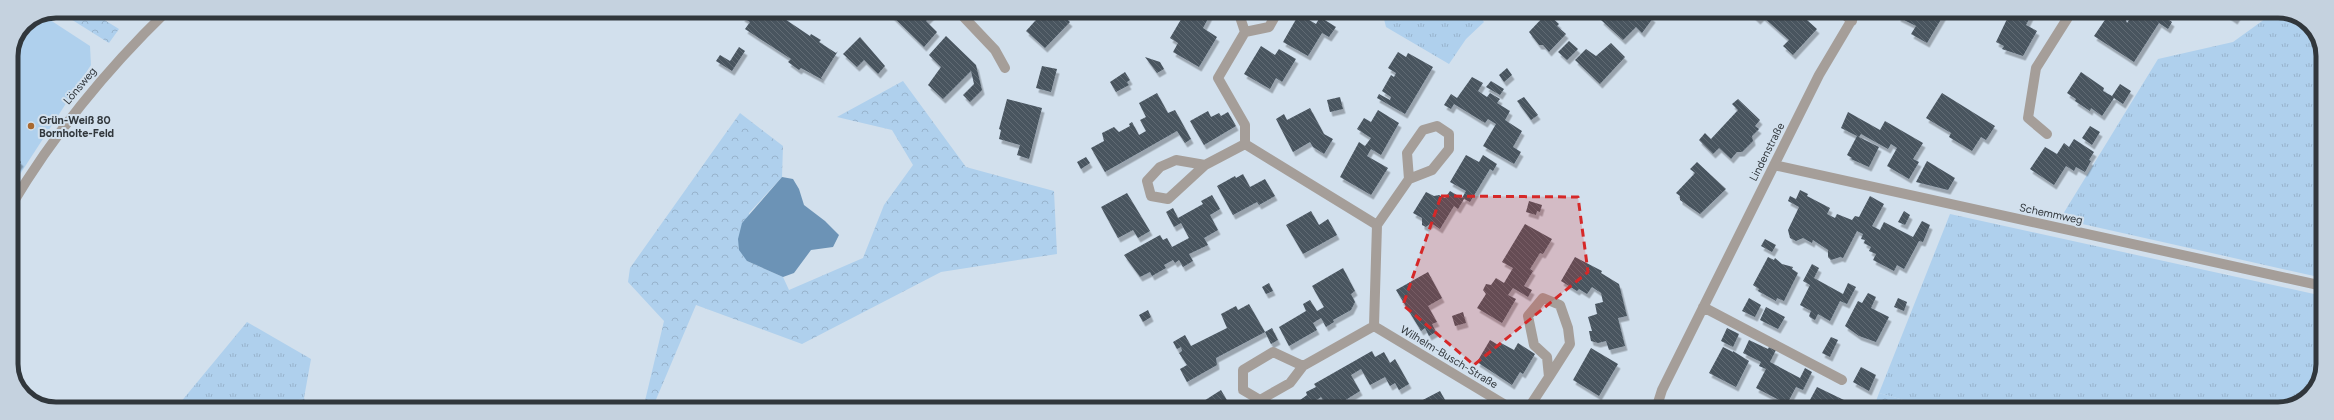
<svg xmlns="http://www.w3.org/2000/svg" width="2334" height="420" viewBox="0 0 2334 420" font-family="Figtree,sans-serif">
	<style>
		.grass { fill: url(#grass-tufts) }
		.forest { fill: url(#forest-crowns) }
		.pitch { fill: #afd0ed }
		.water { fill: #6c93b6 }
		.building { fill: url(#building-back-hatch); filter: url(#shadow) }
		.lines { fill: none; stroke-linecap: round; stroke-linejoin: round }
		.minor { stroke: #a59e99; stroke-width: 10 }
		.marked { fill: #d62828; fill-opacity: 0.2; stroke: #d62828; stroke-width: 3; stroke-dasharray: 8 5; stroke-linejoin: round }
		.poi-dot { fill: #a86931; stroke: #d2e0ed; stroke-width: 1.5 }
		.labels { text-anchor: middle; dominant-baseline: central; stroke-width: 4; stroke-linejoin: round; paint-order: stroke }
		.street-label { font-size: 11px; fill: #31373c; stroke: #d2e0ed }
		.poi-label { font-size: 11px; font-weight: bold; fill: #31373c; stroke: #d2e0ed; text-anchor: start }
		.rim { fill: none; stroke: #31373c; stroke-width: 5 }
	</style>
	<defs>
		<pattern id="grass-tufts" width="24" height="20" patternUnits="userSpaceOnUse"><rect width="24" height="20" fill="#afd0ed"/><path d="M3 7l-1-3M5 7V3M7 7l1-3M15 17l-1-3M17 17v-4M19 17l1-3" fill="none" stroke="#97b3cc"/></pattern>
		<pattern id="forest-crowns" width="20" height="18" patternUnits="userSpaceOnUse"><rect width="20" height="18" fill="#afd0ed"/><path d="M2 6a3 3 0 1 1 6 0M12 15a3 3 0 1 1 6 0" fill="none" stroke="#97b3cc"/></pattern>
		<pattern id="building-back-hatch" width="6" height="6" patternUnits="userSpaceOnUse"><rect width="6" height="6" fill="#48545f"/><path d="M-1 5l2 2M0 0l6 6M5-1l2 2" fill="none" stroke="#606a73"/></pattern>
		<filter id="shadow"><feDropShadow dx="2.5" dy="4.5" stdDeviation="0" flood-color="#0004"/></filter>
	</defs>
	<rect width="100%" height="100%" fill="#d2e0ed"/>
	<path class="grass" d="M1382 11H1476L1484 22 1466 39 1449 64 1386 27Z
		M2276 11H2284L2310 24 2323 51V278L2060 219 2158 59 2233 42Z
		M1950 214 2323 296V370L2307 398 2278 409H1947L1918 404 1879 393Z
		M247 322 311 359 304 398 290 403 287 409H175Z"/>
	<path class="forest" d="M58 11H90L119 29 109 43Z
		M903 81 966 167 1054 191 1057 254 941 272 802 344 696 305 652 409H646L644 405 664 321 628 282 630 268 740 113 783 146 782 177 749 213 747 261 783 277 789 290 863 258 884 205 913 165 892 130 837 117Z
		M1879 393 1918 404 1947 409H1873Z
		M304 398 308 409H287L290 403Z"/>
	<path class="pitch" d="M44 16 90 46 91 65 11 188V56L24 24Z"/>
	<path class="water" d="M782 177 793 179 799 189 804 205 825 221 839 235 833 247 811 250 794 273 783 277 747 261 739 250 738 239 742 223Z"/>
	<path class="building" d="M746 11H773L810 36 811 34 821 40 819 42 836 53 838 51 821 78 823 80 801 68 799 70 788 62 791 59 745 29 750 22 742 17Z
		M887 11H931L934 13 926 21 937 32 924 47Z
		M1044 11H1058L1070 22 1045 48 1026 31Z
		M1193 11H1212L1203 28 1217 37 1199 67 1173 52 1178 43 1170 38 1183 16 1188 19Z
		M1609 11H1632L1635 14 1637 11H1645L1653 18 1642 33 1636 27 1623 40 1601 20Z
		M1748 11H1797L1817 29 1793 55 1783 46 1789 40 1762 16 1758 20Z
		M1900 11H1946L1927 43 1911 34 1916 26 1898 17Z
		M2006 11H2028L2032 13 2026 25 2037 31 2023 56 2002 49 2004 46 1996 42 2008 17 2005 15Z
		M2111 11 2125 18 2127 23 2135 11H2156L2172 22 2168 29 2159 23 2134 62 2094 36Z
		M2228 11H2238L2240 12 2235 20 2226 14Z
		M1299 14 1316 24 1320 17 1336 27 1329 37 1322 33 1308 56 1283 42Z
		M1545 15 1548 17 1549 15 1559 24 1557 26 1566 34 1549 52 1543 45H1539L1529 32Z
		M946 36 976 65 982 90 970 102 963 95 974 84 971 71 943 99 928 85 941 67 929 55Z
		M860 37 885 66 878 74 864 60 857 67 843 54Z
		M1569 41 1578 49 1567 60 1558 52Z
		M1611 43 1625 57 1600 84 1575 60 1586 49 1596 56Z
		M1261 46 1275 55 1279 49 1296 59 1282 82 1276 78 1270 89 1244 74Z
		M739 47 745 51 732 71 716 61 720 55 730 61Z
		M1398 52 1406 57 1408 53 1433 67 1405 114 1377 98 1379 94 1390 100 1391 97 1382 91 1391 75 1394 77 1396 73 1388 68Z
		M1145 57 1160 62 1164 69 1157 73Z
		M1042 66 1057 69 1051 92 1036 88Z
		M1507 68 1512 75 1504 82 1499 75Z
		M1125 72 1130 80 1127 82 1129 85 1116 92 1110 82Z
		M2081 72 2104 88 2103 91 2112 96 2120 84 2131 91 2123 104 2114 98 2102 116 2091 108 2090 111 2075 101 2076 99 2067 93Z
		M1472 77 1483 83 1478 91 1487 97 1490 93 1500 99 1497 103 1510 111 1505 120 1522 131 1513 147 1521 152 1514 164 1483 146 1496 124 1488 119 1485 123 1454 104 1451 109 1444 105 1451 94 1457 98Z
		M1491 81 1504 89 1500 95 1486 87Z
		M1157 93 1168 113 1175 110 1191 139 1185 143 1177 131 1105 172 1091 148 1104 141 1102 133 1114 127 1119 132 1130 126 1129 124 1132 122 1139 135 1146 131 1140 120 1146 117 1139 103Z
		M1942 93 1995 126 1986 140 1981 137 1972 151 1949 137 1951 133 1926 118Z
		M1340 97 1343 109 1330 112 1327 100Z
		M1524 97 1538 115 1531 120 1517 101Z
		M1007 99 1042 108 1029 159 1017 155 1020 145 999 139 1001 130 999 129Z
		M1738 99 1760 120 1755 126 1759 129 1752 136 1753 141 1742 152H1737L1731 159 1719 148 1713 154 1699 140 1705 133 1711 139 1738 110 1732 104Z
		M1310 108 1324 134 1333 139 1324 154 1313 147 1310 142 1293 152 1276 119 1284 114 1287 120Z
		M1378 110 1399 123 1381 155 1371 149 1367 156 1388 168 1371 195 1340 177 1359 142 1365 146 1371 138 1357 129 1364 118 1371 122Z
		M1208 111 1211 117 1219 113 1221 116 1228 112 1236 126 1204 145 1190 121Z
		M1848 112 1880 130 1885 121 1923 143 1913 159 1919 162 1909 179 1887 166 1897 148 1891 144 1888 149 1861 134 1859 137 1879 147 1869 167 1851 159 1852 158 1847 155 1857 136 1841 128Z
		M2090 126 2100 132 2092 145 2082 138Z
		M2074 139 2094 152 2089 160 2091 161 2085 172 2076 167 2074 171 2066 166 2054 185 2030 169 2045 147 2057 154 2064 143 2069 147Z
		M11 152 21 162 11 176Z
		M1466 155 1479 162 1483 155 1497 164 1493 171 1490 169 1470 202 1464 199 1458 209 1454 206 1440 229 1431 223 1426 227 1422 225V218L1413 213 1426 192 1434 196 1439 195 1445 198 1450 191 1462 198 1466 191 1450 182Z
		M1086 157 1090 163 1081 169 1077 162Z
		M1927 161 1955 178 1948 190 1916 182Z
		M1697 162 1726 189 1700 214 1680 200V196L1676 193 1695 173 1690 169Z
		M1243 174 1250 187 1265 179 1275 196 1259 205 1257 202 1233 215 1217 186 1235 176 1236 178Z
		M1800 190 1808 194 1807 196 1830 208 1827 214 1835 218 1837 214 1852 220 1855 216 1859 217 1870 196 1884 204 1872 226 1880 230 1884 222 1913 237 1922 221 1930 225 1923 242 1919 241 1904 269 1897 265 1894 271 1873 260 1876 254 1869 251 1871 247 1864 243 1865 240 1861 239 1863 234 1857 231 1843 258 1840 257 1831 260 1828 257V250L1813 240 1812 243 1803 238 1796 241 1790 238 1788 230 1799 207 1788 201 1790 196 1796 199Z
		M1127 193 1150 231 1138 238 1133 230 1118 238 1101 207Z
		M1212 195 1220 209 1210 215 1218 230 1204 238 1208 245 1189 254 1193 261 1183 267 1179 260 1175 263 1173 260 1164 265 1166 268 1152 276 1150 272 1140 277 1124 255 1160 235 1163 240 1167 238 1172 247 1189 238 1181 223 1174 227 1166 212 1173 208 1178 218 1203 204 1201 201Z
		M1529 201 1542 205 1540 212 1537 211 1536 215 1526 212Z
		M1311 211 1319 225 1328 219 1337 235 1303 254 1286 225Z
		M1904 211 1910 215 1905 225 1898 222Z
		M1525 224 1552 239 1543 254 1540 253 1530 269 1533 271 1524 286 1532 290 1528 297 1513 288 1508 295 1516 299 1502 323 1477 308 1486 294 1483 290 1486 284 1491 285 1496 278 1504 283 1513 268 1502 262Z
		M1765 239 1776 245 1772 252 1761 246Z
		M1575 257 1602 271 1601 273 1619 284 1627 316 1618 318 1625 346 1609 350 1606 341 1598 343 1591 341 1589 331H1592L1588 317 1597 314 1595 304 1603 302 1601 293 1592 287 1587 294 1579 289 1577 291 1561 281Z
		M1768 257 1774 260 1775 258 1782 264 1793 267 1792 269 1798 273 1784 301 1777 298 1776 301 1758 291 1759 289 1753 285Z
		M1812 264 1819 268 1814 278 1843 294 1848 283 1856 287 1847 304 1840 301 1830 321 1818 314 1815 320 1811 318 1809 316 1811 311 1800 305 1810 285 1803 281Z
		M1343 268 1355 291 1351 294 1355 302 1351 310 1333 320 1334 322 1326 327 1321 318 1313 323 1317 330 1289 346 1279 327 1306 311 1303 304 1310 300 1317 311 1324 307 1312 286Z
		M1428 272 1442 298 1428 306 1437 322 1432 324 1436 332 1429 336 1425 328 1421 331 1396 290Z
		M1269 283 1273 291 1266 294 1262 287Z
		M1868 293 1876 297 1871 308 1889 317 1876 342 1859 336 1845 326 1858 301 1862 303Z
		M1749 298 1761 305 1755 317 1742 311Z
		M1898 298 1907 302 1904 311 1894 307Z
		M1249 304 1265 332 1272 328 1278 340 1271 344 1265 332 1216 358 1217 365 1187 382 1180 369 1187 365 1179 353 1182 351 1181 347 1177 349 1173 342 1185 335 1191 346 1227 328 1221 314 1236 306 1238 310Z
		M1766 307 1785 317 1778 329 1760 320Z
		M1148 310 1151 317 1143 322 1139 315Z
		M1463 312 1466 323 1455 326 1452 316Z
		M1727 328 1739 334 1733 347 1721 341Z
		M1831 337 1838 340 1830 357 1822 353Z
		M1490 340 1500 346 1501 343 1514 350 1518 343 1535 354 1523 374 1520 372 1512 385 1477 362Z
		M1749 340 1768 349 1769 347 1776 350 1770 362 1800 378 1805 368 1812 372 1803 390 1796 387 1787 404 1756 388 1766 369 1759 366 1761 362 1743 353Z
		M1723 347 1733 352V351L1749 361 1736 387 1709 373Z
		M1591 348 1618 364 1599 396 1573 380Z
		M1372 351 1375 357 1384 352 1390 363 1395 359 1409 384 1399 390 1395 383 1390 386 1385 377 1370 385 1361 369 1351 375 1360 391 1336 406 1328 409 1321 397 1312 403 1314 409H1288L1307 395 1306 392 1316 387 1314 384Z
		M1861 367 1876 375 1869 391 1853 382Z
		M1817 387 1846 401 1848 404 1846 409H1805Z
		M1221 390 1232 409H1198L1196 406Z
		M1440 391 1450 409H1423L1419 402Z
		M1561 400 1567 404 1569 401 1582 409H1554Z
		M1363 401 1368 409H1356L1354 406Z
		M1585 404 1593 409H1583Z
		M1620 404 1626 406V409H1615Z"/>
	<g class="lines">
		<path class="minor" d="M958 11 995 50 1005 68
			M1238 11 1245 32 1218 78 1245 125V144L1377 225 1374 326 1512 409
			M1840 11 1852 21
			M1245 32 1269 27 1278 11
			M2047 134 2028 118 2036 68 2072 11
			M1205 165 1168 199 1151 196 1147 181 1160 167 1176 160 1205 165 1245 144
			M1774 165 2323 286
			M11 206C55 132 105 71 167 11
			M1377 225 1409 179 1432 170 1449 149V134L1437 126 1423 130 1407 153 1409 179
			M1703 307 1842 380
			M1303 366 1273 352 1243 370V390L1260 400 1290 383 1303 366 1374 326
			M1528 409 1549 377 1547 357 1534 345 1528 316 1543 298 1560 305 1568 328 1570 344 1549 377
			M1656 409 1662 390 1819 75 1857 11"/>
	</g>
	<path class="marked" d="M1441 196 1578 197 1588 272 1474 365 1403 305Z"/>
	<circle class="poi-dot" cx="31" cy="126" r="4"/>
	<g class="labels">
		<g class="street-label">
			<text transform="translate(80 86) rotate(-50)">Lönsweg</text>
			<text transform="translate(1767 152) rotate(-63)">Lindenstraße</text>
			<text transform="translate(2051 214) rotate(12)">Schemmweg</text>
			<text transform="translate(1449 357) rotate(31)">Wilhelm-Busch-Straße</text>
		</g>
		<g class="poi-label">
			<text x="39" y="120">Grün-Weiß 80<tspan x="39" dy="13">Bornholte-Feld</tspan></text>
		</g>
	</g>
	<path d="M0 0H2334V420H0ZM56 18H2278A38 38 0 0 1 2316 56V364A38 38 0 0 1 2278 402H56A38 38 0 0 1 18 364V56A38 38 0 0 1 56 18Z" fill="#c5d2df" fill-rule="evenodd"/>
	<path class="rim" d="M56 18H2278A38 38 0 0 1 2316 56V364A38 38 0 0 1 2278 402H56A38 38 0 0 1 18 364V56A38 38 0 0 1 56 18Z"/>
</svg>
